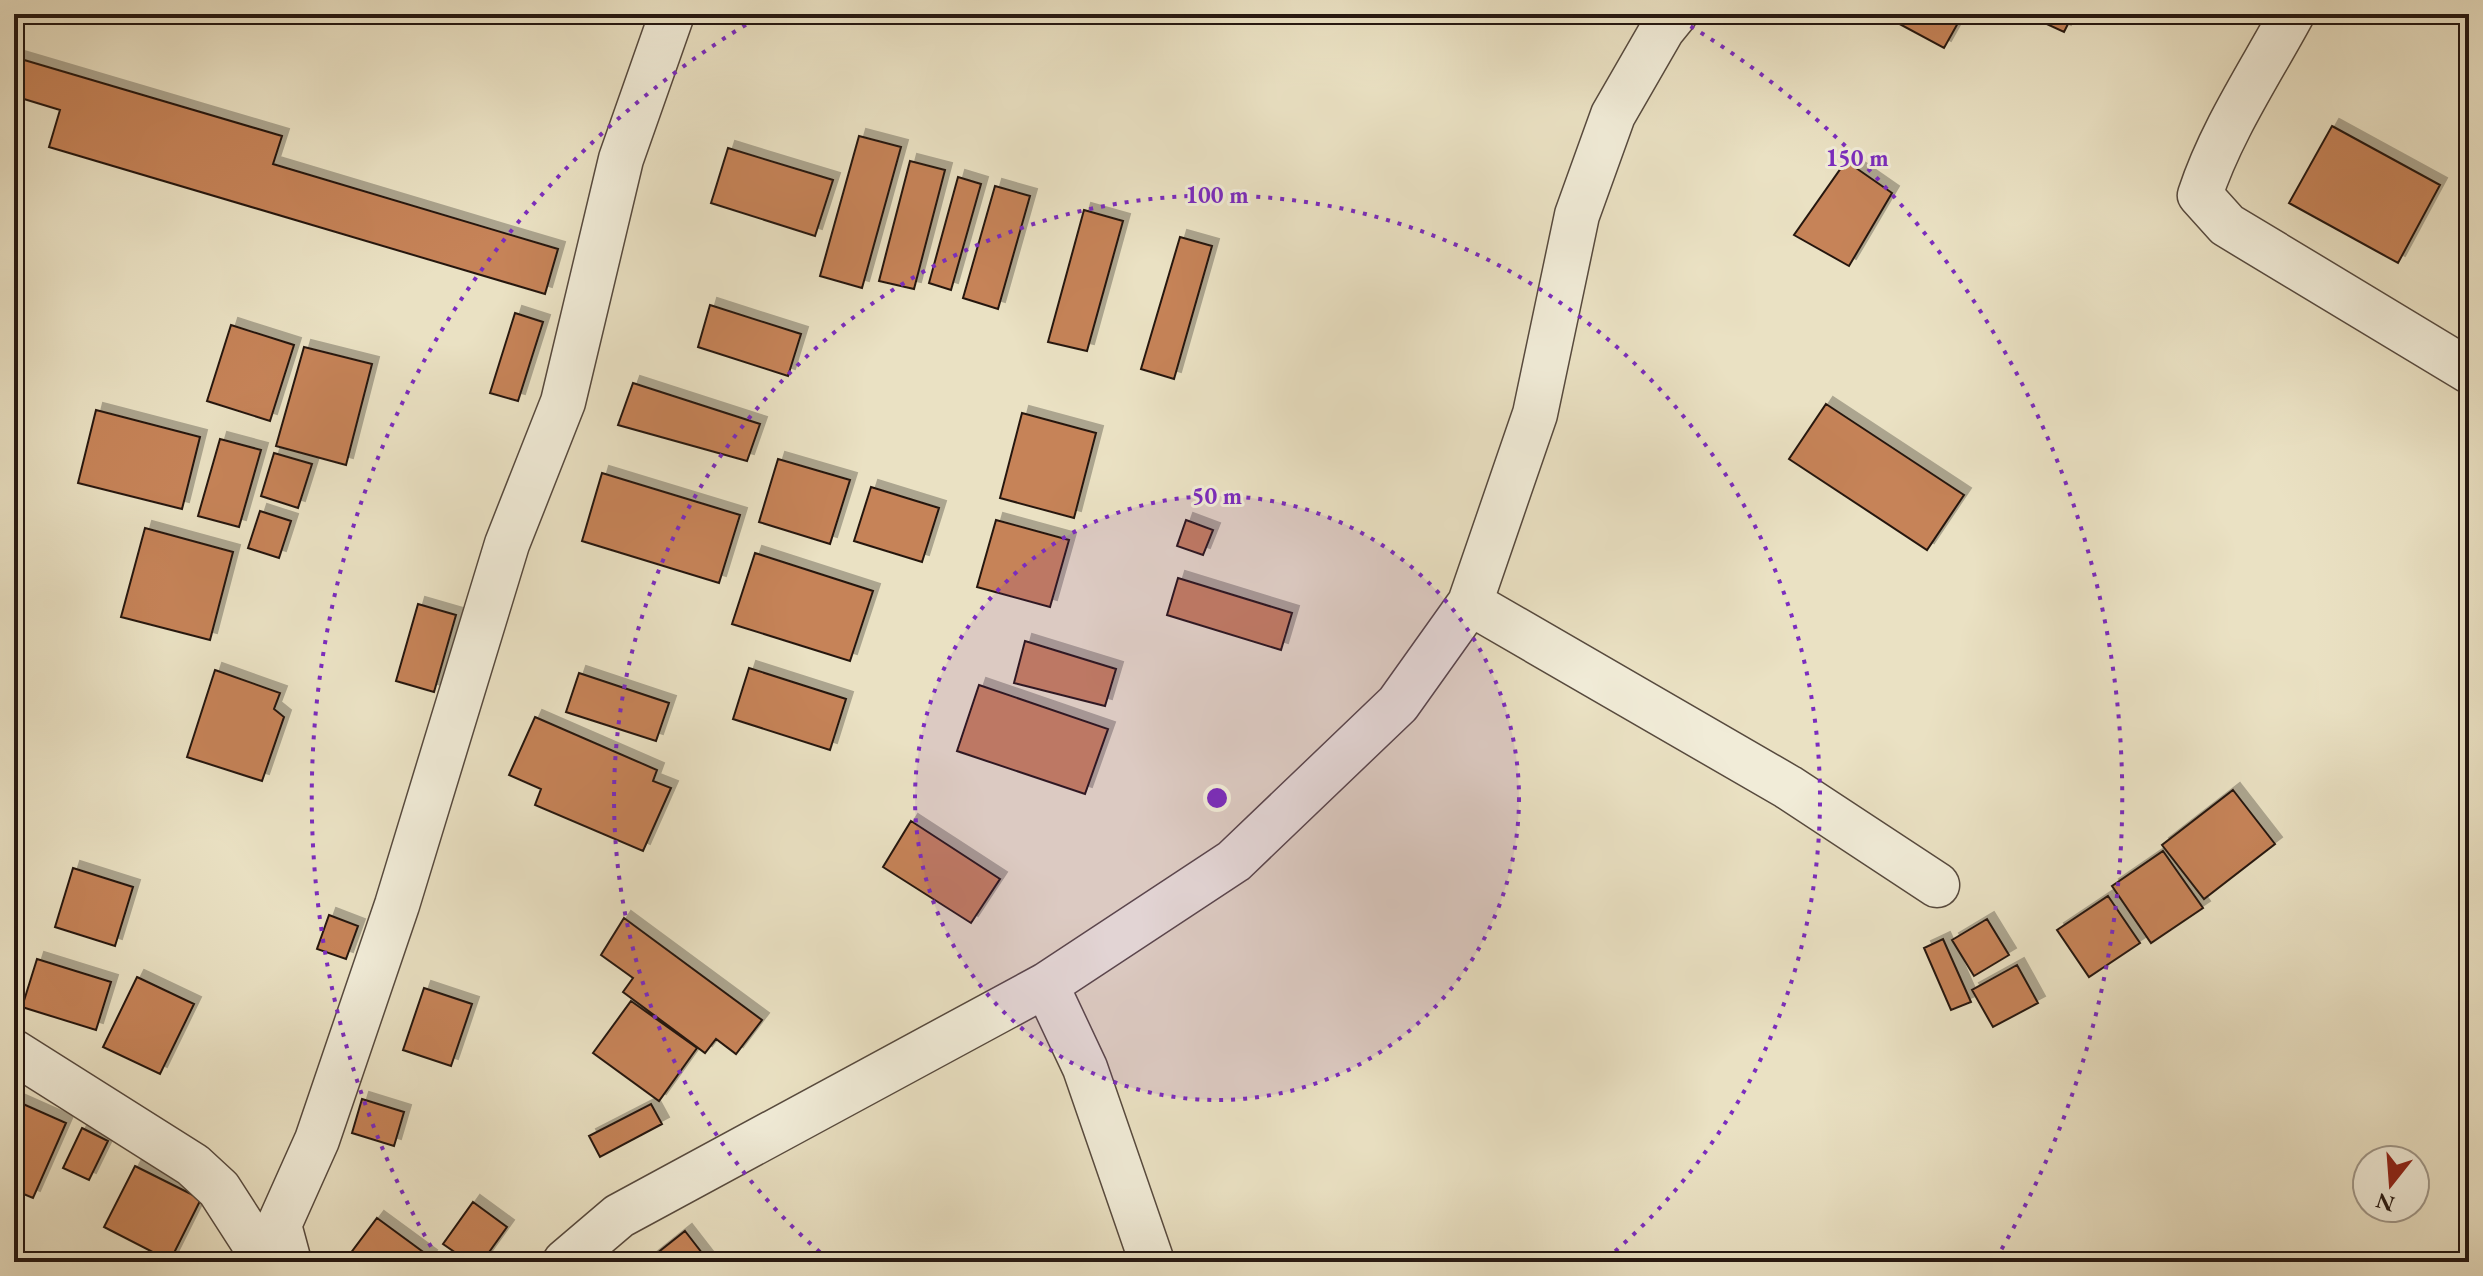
<svg xmlns="http://www.w3.org/2000/svg" width="2483" height="1276" viewBox="0 0 2483 1276" font-family="'EB Garamond',serif">
	<style>
		.building { fill: #c68359; stroke: #261811; stroke-width: 2; filter: url(#shadow) }
		.lines { fill: none; stroke-linecap: round; stroke-linejoin: round }
		.minor-casing { stroke: #574a3e; stroke-width: 47 }
		.minor { stroke: #f1ecd8; stroke-width: 44 }
		.ring { fill: none; stroke: #7b2cbf; stroke-width: 4; stroke-dasharray: 4 8 }
		.centre { fill: #7b2cbf; stroke: #f1ecd8; stroke-width: 4 }
		.ring-label { font-size: 24px; text-anchor: middle; font-weight: bold; fill: #7b2cbf; stroke: #f1ecd8; stroke-width: 6; stroke-linejoin: round; paint-order: stroke }
	</style>
	<defs>
		<filter id="shadow"><feDropShadow dx="7" dy="-7" stdDeviation="0" flood-color="#0004"/></filter>
	</defs>
	<rect width="100%" height="100%" fill="#eae1c3"/>
	<filter id="stains"><feTurbulence type="fractalNoise" baseFrequency=".0025" numOctaves="4"/><feColorMatrix values="0 0 0 0 .2 0 0 0 0 .09 0 0 0 0 .02 0 0 0 .5 -.17"/></filter>
	<radialGradient id="worn" r=".72"><stop offset=".6" stop-color="#630" stop-opacity="0"/><stop offset="1" stop-color="#630" stop-opacity=".3"/></radialGradient>
	<path class="building" d="M1881 14H1963L1944 48Z
		M2025 14H2073L2064 32Z
		M14 57 282 136 273 164 558 249 545 294 49 147 60 110 14 96Z
		M2332 126 2440 185 2398 263 2289 203Z
		M859 136 901 147 862 288 820 276Z
		M728 148 833 180 815 236 711 203Z
		M910 161 945 170 914 289 879 281Z
		M1846 161 1892 193 1849 266 1794 235Z
		M958 177 981 184 951 290 929 283Z
		M995 186 1030 196 998 309 963 298Z
		M1084 210 1123 221 1087 351 1048 342Z
		M1180 237 1212 246 1174 379 1141 369Z
		M710 305 801 334 788 376 698 347Z
		M515 313 543 322 518 401 490 393Z
		M231 325 294 345 270 421 207 401Z
		M304 347 372 364 346 465 276 446Z
		M633 383 760 424 747 461 618 425Z
		M1826 404 1964 495 1927 550 1789 459Z
		M96 410 200 437 182 509 78 483Z
		M1022 413 1096 433 1074 518 1000 498Z
		M220 439 261 450 239 527 198 516Z
		M274 453 312 464 298 508 261 496Z
		M778 459 850 480 830 544 759 522Z
		M602 473 740 515 719 583 582 541Z
		M871 487 939 508 922 562 854 541Z
		M260 511 291 521 279 558 248 548Z
		M996 520 1069 540 1050 607 977 587Z
		M1186 520 1213 530 1203 555 1177 546Z
		M145 528 233 552 210 640 121 617Z
		M755 553 873 591 850 661 732 624Z
		M1178 578 1292 613 1281 650 1167 615Z
		M418 604 456 615 434 692 396 681Z
		M1025 641 1116 669 1105 706 1014 683Z
		M749 668 846 699 830 750 733 719Z
		M215 670 280 693 274 709 284 717 262 781 187 757Z
		M579 673 669 703 656 741 566 712Z
		M979 685 1108 729 1085 794 957 751Z
		M535 717 657 770 653 781 671 788 643 851 535 805 541 789 509 775Z
		M2233 790 2275 844 2204 899 2162 845Z
		M911 821 1000 879 971 923 883 867Z
		M2163 851 2203 908 2151 943 2112 886Z
		M73 868 133 887 115 946 55 927Z
		M2108 896 2140 943 2089 977 2057 930Z
		M329 915 358 926 346 959 317 949Z
		M624 918 762 1020 736 1054 716 1039 705 1053 623 992 633 978 601 955Z
		M1987 919 2009 955 1974 976 1952 940Z
		M1943 939 1971 1002 1951 1010 1924 948Z
		M37 959 111 982 96 1030 22 1007Z
		M2017 965 2038 1003 1993 1027 1972 990Z
		M137 977 194 1004 160 1074 103 1047Z
		M424 988 472 1004 451 1066 403 1050Z
		M631 1001 697 1048 659 1101 593 1053Z
		M362 1099 404 1112 394 1146 352 1133Z
		M14 1100 66 1123 33 1198 14 1190Z
		M651 1104 662 1124 600 1157 589 1136Z
		M82 1128 108 1141 89 1180 63 1168Z
		M135 1166 201 1199 170 1261 104 1227Z
		M473 1202 507 1227 482 1262H469L443 1244Z
		M377 1218 430 1257 426 1262H344Z
		M685 1231 709 1262H646Z"/>
	<g class="lines">
		<g class="minor-casing">
			<path id="minor" d="M2292 14C2260 73 2221 131 2200 195L2227 225 2469 371
				M1470 603 1788 787 1937 885
				M1046 985 1085 1068 1152 1262
				M14 1052 193 1165 219 1189 266 1262
				M289 1262 279 1225 317 1140 397 905 507 544 563 402 621 159 672 14
				M565 1262 619 1216 1046 985 1234 861 1398 704 1470 603 1535 414 1577 215 1613 115 1662 30 1675 14"/>
		</g>
		<use href="#minor" class="minor"/>
	</g>
	<circle cx="1217" cy="798" r="302" fill="#7b2cbf" fill-opacity=".12"/>
	<g class="ring">
		<circle cx="1217" cy="798" r="302"/>
		<path d="M829 1260A603 603 0 1 1 1605 1260"/>
		<path d="M437 1257A905 905 0 0 1 764 14M1670 14A905 905 0 0 1 1997 1257"/>
	</g>
	<circle cx="1217" cy="798" r="12" class="centre"/>
	<g class="ring-label">
		<text x="1857" y="166">150 m</text>
		<text x="1217" y="203">100 m</text>
		<text x="1217" y="504">50 m</text>
	</g>
	<rect width="2483" height="1276" fill="none" stroke="#eae1c3" stroke-width="48"/>
	<rect x="16" y="16" width="2451" height="1244" fill="none" stroke="#261811" stroke-width="4"/>
	<rect x="24" y="24" width="2435" height="1228" fill="none" stroke="#261811" stroke-width="2"/>
	<g transform="translate(2391 1184) rotate(197)"><circle r="38" fill="#f1ecd8" stroke="#a09788" stroke-width="2"/>
	<path d="M0-6L14 30L0 20L-14 30Z" fill="#8f2418"/>
	<text y="-12" font-size="22" font-weight="bold" text-anchor="middle" fill="#261811">N</text>
	</g>
	<rect width="100%" height="100%" filter="url(#stains)"/>
	<rect width="100%" height="100%" fill="url(#worn)"/>
</svg>
